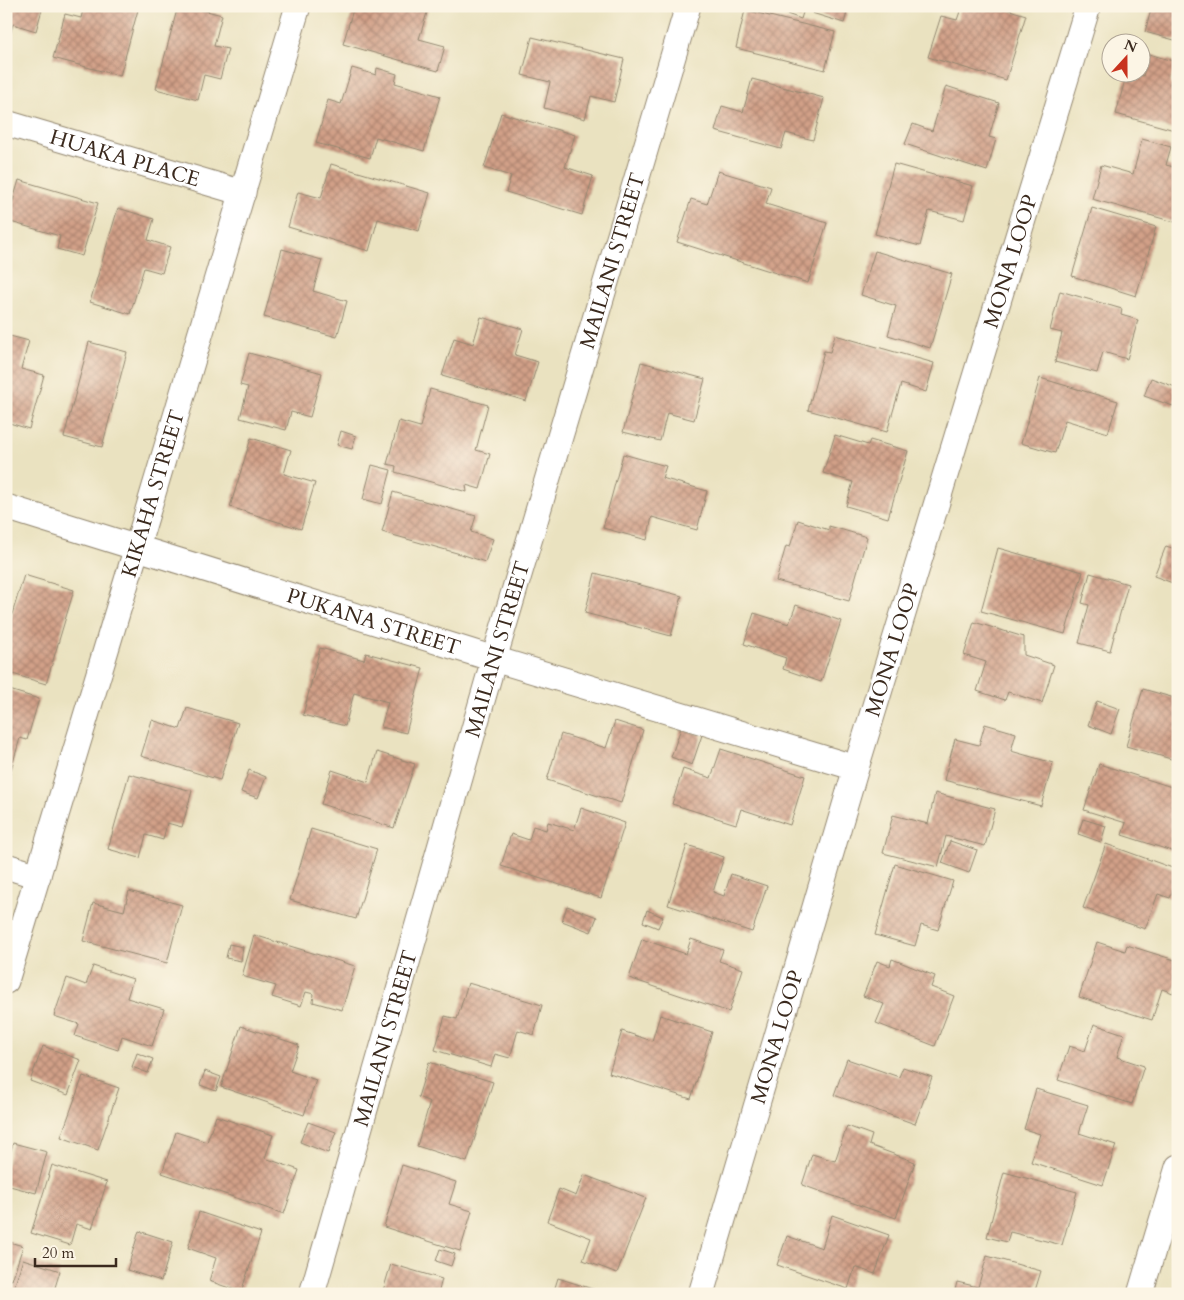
<svg xmlns="http://www.w3.org/2000/svg" width="1184" height="1300" viewBox="0 0 1184 1300" font-family="Cardo,serif">
	<style>
		.building { fill: url(#building-cross-hatch) }
		.lines { fill: none; stroke-linecap: round; stroke-linejoin: round }
		.minor-casing { stroke: #92866f; stroke-width: 27 }
		.minor { stroke: #fff; stroke-width: 25 }
		.labels { text-anchor: middle; dominant-baseline: central; stroke-width: 4; stroke-linejoin: round; paint-order: stroke }
		.street-label { font-size: 21px; fill: #3b2a1e; stroke: #fcf5e5 }
	</style>
	<defs>
		<pattern id="building-cross-hatch" width="8" height="8" patternUnits="userSpaceOnUse" patternTransform="scale(1.25)"><rect width="8" height="8" fill="#d2a088"/><path d="M0 0l8 8M0 8l8-8" fill="none" stroke="#ac836f"/></pattern>
	</defs>
	<rect width="100%" height="100%" fill="#fcf5e5"/>
	<filter id="ink" filterUnits="userSpaceOnUse"><feTurbulence type="fractalNoise" baseFrequency=".02" numOctaves="2"/><feDisplacementMap in="SourceGraphic" scale="10" xChannelSelector="R" yChannelSelector="G"/><feConvolveMatrix kernelMatrix="1 2 1 2 8 2 1 2 1" color-interpolation-filters="sRGB"/></filter>
	<filter id="wash" filterUnits="userSpaceOnUse"><feTurbulence type="fractalNoise" baseFrequency=".0096" numOctaves="4" result="noise"/><feDisplacementMap in="SourceGraphic" scale="20" xChannelSelector="R" yChannelSelector="G"/><feGaussianBlur stdDeviation="1.12" result="paint"/><feColorMatrix in="noise" values="0 0 0 0 0 0 0 0 0 0 0 0 0 0 0 0 0 1.4 0 .05"/><feComposite in="paint" operator="in"/></filter>
	<g filter="url(#wash)">
		<rect width="100%" height="100%" fill="#eae2c0"/>
		<g id="blocks">
			<path class="building" d="M6 6H43L36 31 13 24 7 46Z
				M84 6H139L120 76 53 58 65 14 81 18Z
				M178 6H187L222 15 214 46 228 49 220 79 204 75 198 100 156 89Z
				M354 6H429L419 39 445 46 438 71 343 44Z
				M764 6H805L801 19Z
				M814 6H849L844 23 812 13Z
				M962 6H996L1026 15 1006 80 928 57 941 16 957 20Z
				M1152 6H1178V41L1145 32Z
				M745 10 835 32 825 70 736 48Z
				M532 37 624 59 614 102 591 96 585 119 544 108 550 82 522 75Z
				M1149 54 1176 62 1170 84 1178 86V131L1116 114 1127 72H1133L1143 76Z
				M352 68 376 75 377 68 397 74 395 83 440 96 424 151 376 137 370 158 316 143 328 100 341 104Z
				M752 79 824 98 813 140 786 133 781 149 715 131 722 106 743 112Z
				M946 86 999 103 989 137 996 139 987 171 905 144 913 124 932 131Z
				M501 113 575 135 565 167 593 176 582 215 506 192 511 176 484 168Z
				M1142 139 1171 147 1166 165 1178 168 1176 178 1178 179V223L1092 199 1101 165 1133 174Z
				M331 164 430 193 419 231 378 219 369 251 288 227 298 192 321 198Z
				M894 164 973 186 964 220 929 211 920 246 875 234Z
				M718 171 771 187 766 204 827 223 808 283 677 242 691 199 707 204Z
				M19 180 98 203 82 256 57 249 60 236 7 221Z
				M118 208 154 219 148 240 170 247 162 273 144 268 130 314 90 302Z
				M1092 208 1156 227 1136 296 1072 276Z
				M282 249 322 260 313 291 347 301 337 337 264 317Z
				M875 251 952 274 930 348 888 335 896 306 861 295Z
				M1060 291 1122 309 1121 315 1138 320 1127 359 1103 352 1097 373 1055 362 1062 333 1050 330Z
				M481 317 523 329 515 355 538 362 526 401 442 376 454 338 473 344Z
				M6 335 29 341 21 369 44 375 29 429 6 422Z
				M835 335 934 363 926 392 901 384 887 432 808 410 824 351 830 352Z
				M89 342 127 352 102 447 64 437Z
				M249 353 322 373 310 417 291 412 286 430 240 418 248 387 240 385Z
				M641 362 705 379 694 420 667 413 660 441 623 432Z
				M1040 378 1118 401 1108 433 1065 420 1055 453 1021 443Z
				M1151 378 1178 388V393L1173 406 1144 396Z
				M430 389 488 405 476 450 490 454 480 489 466 485 467 492 395 472 396 466 387 464 399 421 420 427Z
				M341 431 356 436 352 449 337 445Z
				M835 435 868 445 870 440 908 451 888 518 846 506 853 482 823 473Z
				M251 438 291 450 284 474 315 483 301 529 230 507Z
				M623 454 666 466 662 478 707 491 697 530 652 517 647 540 603 528Z
				M372 465 391 470 382 504 363 499Z
				M393 492 476 516 471 532 493 539 485 562 464 555 382 532Z
				M798 520 829 530V526L867 537 849 601 776 581 786 546 790 547Z
				M1166 546 1178 550V585L1154 576Z
				M998 548 1083 572 1065 634 981 611Z
				M595 573 682 596 671 636 585 613Z
				M1090 573 1128 584 1110 651 1079 643 1089 605 1082 603Z
				M24 575 74 590 46 684 6 672V634Z
				M796 605 841 621 821 682 783 669 786 658 744 644 754 613 789 624Z
				M974 622 1024 637V655L1054 665 1042 703 1008 692 1005 700 977 691 986 662 964 655Z
				M320 648 364 660 366 653 423 668 406 733 381 727 388 702 354 693 345 726 303 715Z
				M6 689 39 699 27 740 20 738 7 784Z
				M1143 689 1178 699V761L1126 746Z
				M1097 701 1120 709 1111 734 1088 725Z
				M187 708 238 723 220 780 141 756 152 720 180 729Z
				M615 721 643 730 621 803 547 780 561 734 606 748Z
				M985 724 1016 733 1011 751 1053 763 1041 806 944 780 955 739 979 745Z
				M681 728 702 735 692 765 671 757Z
				M721 749 805 776 790 825 741 809 736 824 672 804 683 769 711 778Z
				M377 752 415 764 394 828 321 804 332 770 368 782Z
				M1099 764 1178 789V853L1122 835 1126 823 1084 810Z
				M249 770 266 777 258 798 241 792Z
				M129 774 192 791 182 827 167 823 163 840 146 835 140 858 108 849Z
				M935 793 995 809 985 846 946 836 938 867 883 853 893 815 928 824Z
				M581 808 625 823 601 898 501 866 511 834 529 840 533 826 546 830 548 822 574 830Z
				M1083 819 1106 826 1101 842 1078 834Z
				M311 829 377 849 356 919 290 900Z
				M950 841 977 850 969 873 942 863Z
				M1106 844 1178 870V876L1170 898 1158 894 1145 929 1083 908Z
				M687 845 724 857 713 892 724 896 731 874 767 886 752 932 668 905Z
				M895 864 953 881 938 930 921 925 915 946 875 935Z
				M129 891 182 905 167 963 83 941 93 903 124 911Z
				M567 906 597 917 591 932 562 921Z
				M647 910 663 917 658 928 643 922Z
				M254 935 355 966 342 1010 313 1002 314 994 306 992 301 1006 272 997 276 986 242 976Z
				M642 939 686 954 691 939 723 950 719 961 743 969 729 1012 629 978Z
				M1097 942 1125 951 1127 945 1178 961V979L1173 993 1162 989 1152 1020 1079 997Z
				M229 944 243 947 241 961 226 958Z
				M892 959 935 976 931 987 954 996 935 1046 876 1023 884 1004 863 996 877 961 890 966Z
				M93 966 133 979 127 998 164 1009 152 1046 122 1036 118 1050 75 1036 79 1024 54 1016 67 978 86 985Z
				M468 983 542 1005 534 1035 518 1030 510 1058 495 1054 491 1067 435 1050 445 1016 457 1019Z
				M660 1015 712 1032 691 1099 609 1073 622 1031 652 1041Z
				M1094 1024 1124 1034 1117 1057 1144 1066 1132 1104 1058 1080 1069 1046 1085 1051Z
				M241 1026 299 1045 290 1071 316 1080 304 1115 221 1087Z
				M43 1046 81 1060 68 1095 30 1081Z
				M137 1053 153 1059 148 1073 132 1067Z
				M847 1059 899 1077 903 1067 932 1077 915 1124 834 1095Z
				M429 1062 493 1082 467 1162 417 1146 430 1102 418 1097Z
				M205 1071 221 1077 216 1091 200 1085Z
				M83 1076 119 1088 98 1150 61 1137Z
				M1036 1089 1088 1105 1079 1133 1116 1145 1103 1185 1031 1162 1040 1134 1024 1129Z
				M216 1116 273 1135 265 1158 299 1170 284 1214 162 1173 176 1132 207 1142Z
				M308 1122 336 1132 328 1153 300 1142Z
				M847 1126 872 1135 869 1145 915 1162 896 1218 802 1185 812 1154 835 1161Z
				M13 1143 47 1152 36 1193 6 1185V1167Z
				M52 1165 107 1182 92 1229 76 1224 70 1245 31 1233Z
				M402 1165 456 1182 449 1204 472 1211 460 1251 384 1227Z
				M1004 1172 1077 1192 1062 1245 1010 1232 1007 1242 987 1237Z
				M584 1175 646 1198 617 1273 583 1260 591 1238 547 1221 559 1189 576 1196Z
				M199 1212 261 1233 241 1292 209 1281 216 1258 188 1248Z
				M832 1215 889 1235 875 1274 855 1267 848 1289 777 1265 787 1236 822 1248Z
				M139 1231 173 1242 161 1281 127 1270Z
				M6 1241 23 1246 12 1280 6 1278Z
				M440 1249 455 1254 451 1266 436 1261Z
				M987 1256 1041 1271 1034 1294H954L957 1282 978 1287Z
				M23 1259 60 1271 53 1294H12Z
				M391 1264 442 1279 438 1294H382Z
				M558 1278 605 1293V1294H553Z"/>
		</g>
	</g>
	<g filter="url(#ink)">
		<use href="#blocks" fill-opacity="0" stroke="#92866f" stroke-width="1"/>
		<g class="lines">
			<g class="minor-casing">
				<g id="minor">
					<path id="s1" d="M6 123 243 193"/>
					<path id="s2" d="M6 507 494 659 856 768"/>
					<path d="M6 866 38 876"/>
					<path id="s3" d="M6 981 137 547 298 6"/>
					<path id="s4" d="M312 1294 494 659 688 6"/>
					<path id="s5" d="M701 1294 856 768 1088 6"/>
					<path d="M1140 1294 1178 1167"/>
				</g>
			</g>
			<use href="#minor" class="minor"/>
		</g>
	</g>
	<g class="labels">
		<g class="street-label">
			<text stroke="none"><textPath href="#s1" startOffset="124">HUAKA PLACE</textPath></text>
			<text stroke="none"><textPath href="#s4" startOffset="1076">MAILANI STREET</textPath></text>
			<text stroke="none"><textPath href="#s5" startOffset="1078">MONA LOOP</textPath></text>
			<text stroke="none"><textPath href="#s3" startOffset="509">KIKAHA STREET</textPath></text>
			<text stroke="none"><textPath href="#s2" startOffset="385">PUKANA STREET</textPath></text>
			<text stroke="none"><textPath href="#s4" startOffset="671">MAILANI STREET</textPath></text>
			<text stroke="none"><textPath href="#s5" startOffset="672">MONA LOOP</textPath></text>
			<text stroke="none"><textPath href="#s5" startOffset="268">MONA LOOP</textPath></text>
			<text stroke="none"><textPath href="#s4" startOffset="266">MAILANI STREET</textPath></text>
		</g>
	</g>
	<rect width="1184" height="1300" fill="none" stroke="#fcf5e5" stroke-width="25"/>
	<g transform="translate(1126 58) rotate(21)"><circle r="24" fill="#fcf5e5" stroke="#afa495"/>
	<path d="M0-4L9 19L0 12L-9 19Z" fill="#c8321e"/>
	<text y="-8" font-size="14" font-weight="bold" text-anchor="middle" fill="#3b2a1e">N</text>
	</g>
	<path d="M35 1258v8h81v-8" fill="none" stroke="#3b2a1e" stroke-width="2.5"/>
	<text x="42" y="1258" font-size="15" fill="#3b2a1e" stroke="#fcf5e5" stroke-width="4" paint-order="stroke">20 m</text>
</svg>
